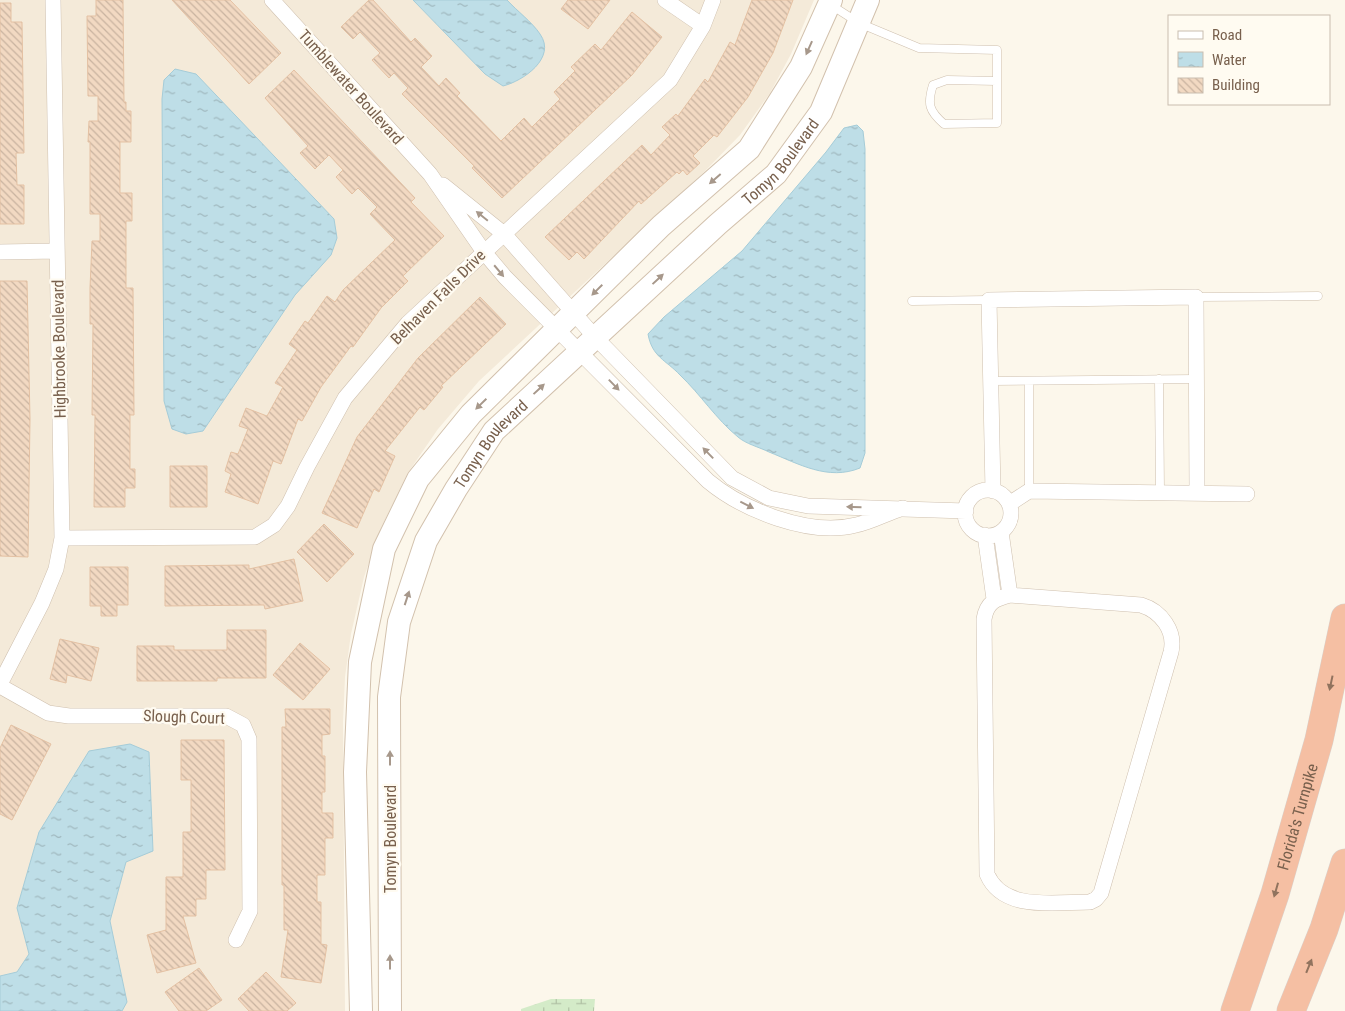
<svg xmlns="http://www.w3.org/2000/svg" width="1345" height="1011" viewBox="0 0 1345 1011" font-family="'Roboto Condensed',sans-serif">
	<style>
		.residential { fill: #f4ead9 }
		.wetland { fill: url(#wetland-marsh) }
		.water { fill: url(#water-ripples); stroke: #a5ccd8 }
		.building { fill: url(#building-back-hatch); stroke: #e4c1a3 }
		.lines { fill: none; stroke-linecap: round; stroke-linejoin: round }
		.lane-casing { stroke: #cfc0af; stroke-width: 9 }
		.street-casing { stroke: #cfc0af; stroke-width: 16 }
		.secondary-casing { stroke: #d2c1ad; stroke-width: 24 }
		.highway-casing { stroke: #d9d2cd; stroke-width: 29 }
		.lane { stroke: #fff; stroke-width: 8 }
		.street { stroke: #fff; stroke-width: 15 }
		.secondary { stroke: #fff; stroke-width: 22 }
		.highway { stroke: #f5bfa3; stroke-width: 28 }
		.oneway { fill: #a7988b }
		.oneway2 { fill: #91735e }
		.labels { text-anchor: middle; dominant-baseline: central; stroke-width: 4.5; stroke-linejoin: round; paint-order: stroke }
		.street-label { font-size: 16px; fill: #78604d; stroke: #fffbf1 }
	</style>
	<defs>
		<pattern id="wetland-marsh" width="20" height="14" patternUnits="userSpaceOnUse" patternTransform="scale(1.25)"><rect width="20" height="14" fill="#d4ebc8"/><path d="M1 5h8M5 5V1M11 12h8M15 12V8" fill="none" stroke="#b1c2a5"/></pattern>
		<pattern id="water-ripples" width="26" height="14" patternUnits="userSpaceOnUse" patternTransform="scale(1.25)"><rect width="26" height="14" fill="#bedee7"/><path d="M2 4q2-2 4 0t4 0M15 11q2-2 4 0t4 0" fill="none" stroke="#9fb7bd"/></pattern>
		<pattern id="building-back-hatch" width="6" height="6" patternUnits="userSpaceOnUse" patternTransform="scale(1.25)"><rect width="6" height="6" fill="#f2d9c2"/><path d="M-1 5l2 2M0 0l6 6M5-1l2 2" fill="none" stroke="#c9b3a0"/></pattern>
	</defs>
	<rect width="100%" height="100%" fill="#fcf7eb"/>
	<path class="residential" d="M0 0H814L791 54 770 93 740 135 705 171 479 381 438 429 407 474 381 528 364 577 351 634 345 677 343 722 345 1011H0Z"/>
	<path class="wetland" d="M551 999H595L594 1011H521V1009Z"/>
	<path class="water" d="M413 0H507C517 11 532 22 540 34 557 58 523 81 503 86L485 74Z
		M175 69 196 74 334 219 337 238 331 255 295 295 203 431 186 434 172 429 164 401 162 99 164 80Z
		M857 125 863 131 865 149V453L860 468C828 481 799 464 769 452 759 447 746 444 738 437 716 419 701 395 680 375 666 360 652 357 648 334L664 317 742 251 826 152 844 128Z
		M130 744 149 752 153 851 126 862 110 921 127 1002 122 1011H0V976L17 972 29 954 17 908 39 832 89 751Z"/>
	<path class="building" d="M96 0H123L124 102H126V111H131V142H120V193H132V221H126V288H133L134 415H130V469H135V488H125V507H94L95 415H92L93 324H90V288L92 241H100V214H90V142H88L89 121H98V96H88L87 16H96Z
		M172 0H230L281 53 249 84Z
		M369 0H373L411 42 415 38 432 56 421 67 439 86 446 78 460 93 457 96 501 141 524 118 532 127 560 99 554 92 575 71 571 67 595 44 601 50 632 12 662 37 632 75 502 198 472 168 474 166 402 94 408 88 394 73 389 78 372 60 380 53 360 32 353 39 341 27Z
		M568 0H610L588 29 561 9Z
		M752 0H793L773 53 748 97 717 137 714 135 693 156 700 163 687 175 683 170 679 174 677 172 641 204 639 201 584 259 577 252 569 260 545 237 642 145 651 155 670 135 662 127 676 114 678 116 705 79 708 82 730 42 735 45Z
		M0 3H11V22H22L24 153H16L17 185H24V224H0Z
		M294 70 415 198 411 202 444 236 403 276 408 281 381 308 353 347 351 346 321 387 302 421 298 419 281 464 273 461 258 504 225 492 231 474 225 471 231 452 238 454 248 429 239 426 246 408 267 416 283 387 275 383 297 350 289 344 305 321 308 323 327 296 335 302 343 290 395 240 370 214 377 207 358 188 352 194 336 177 343 170 329 155 315 169 300 153 308 146 265 98Z
		M0 281H27L30 419 28 557 0 556Z
		M480 297 506 324 441 386 443 387 424 410 420 407 385 451 395 456 379 492 374 489 357 528 322 513 357 437 418 358Z
		M170 466H207V507H170Z
		M324 524 354 554 327 582 297 552Z
		M294 559 303 601 265 609 264 605 165 606V566L249 565V569Z
		M90 567H128V605H117V616H101V606H90Z
		M227 630H266V678H217V681H137V646H174V650H227Z
		M60 639 99 648 91 681 67 675 66 683 50 679Z
		M300 643 330 669 303 700 273 675Z
		M285 709H330V734L322 735V756H325V792H322V813H333V838H325V875H317V902H321V944L327 945 321 983 281 977 288 930H284V885H282V727H286Z
		M11 725 51 744 12 820 0 814V748Z
		M181 740H224L225 870H206V899H196V916H183L196 963 157 973 147 935 166 930V877H183V832H191V780H181Z
		M199 968 222 1000 206 1011H179L165 992Z
		M266 972 296 1003 287 1011H249L238 999Z"/>
	<g class="lines">
		<g class="lane-casing">
			<path id="lane" d="M831 5 859 23 919 48 997 50V123L944 124C929 111 927 104 933 85L947 80 997 81
				M1196 297 1318 296
				M912 301 989 300
				M1159 379 1160 492
				M991 381 1196 379
				M1029 381V491"/>
		</g>
		<g class="street-casing">
			<path id="street" d="M272 0 430 174 484 252 505 277 708 481C743 510 809 537 856 525 871 522 887 513 903 508
				M665 0 703 26
				M443 185 504 234 595 337 732 478 769 498 808 506 966 511
				M0 252 57 251
				M965 513a23 23 0 1 1 46 0a23 23 0 1 1-46 0Z
				M993 491 989 300 1196 297 1197 492
				M1009 504 1029 491 1247 494
				M1001 532 1010 595
				M985 535 994 599
				M62 538 255 537 274 525 288 506 307 467 345 398 408 323 670 80 703 26 713 0
				M1010 595 1141 605C1161 611 1176 631 1171 652L1101 893 1096 899 1090 902C1055 902 1003 912 987 874L984 619C987 602 995 599 1010 595Z
				M0 684 42 603 56 569 62 538 53 0
				M0 686 48 713 69 716H226L243 725 249 739 250 911 236 940"/>
		</g>
		<g class="secondary-casing">
			<g id="secondary">
				<path d="M361 1011 355 772 360 662 384 549 418 479 471 414 661 226 749 149 801 67 831 0"/>
				<path id="s1" d="M390 1011 389 697 399 622 426 541 456 489 494 431 718 224 776 174 821 112 868 0"/>
			</g>
		</g>
		<g class="highway-casing">
			<g id="highway">
				<path id="s2" d="M1235 1011 1275 894 1319 740 1345 618"/>
				<path d="M1291 1011 1324 929 1345 863"/>
			</g>
		</g>
		<use href="#lane" class="lane"/>
		<use href="#street" class="street"/>
		<use href="#secondary" class="secondary"/>
		<use href="#highway" class="highway"/>
	</g>
	<defs><path id="oneway-solid" d="M-6-.8H1V-3.2L6.5 0L1 3.2V.8H-6Z" transform="scale(1.25)"/></defs>
	<g class="oneway">
		<use href="#oneway-solid" transform="translate(809 48) rotate(114)"/>
		<use href="#oneway-solid" transform="translate(715 179) rotate(139)"/>
		<use href="#oneway-solid" transform="translate(482 216) rotate(-141)"/>
		<use href="#oneway-solid" transform="translate(499 271) rotate(50)"/>
		<use href="#oneway-solid" transform="translate(658 279) rotate(-43)"/>
		<use href="#oneway-solid" transform="translate(597 290) rotate(135)"/>
		<use href="#oneway-solid" transform="translate(614 385) rotate(46)"/>
		<use href="#oneway-solid" transform="translate(539 389) rotate(-43)"/>
		<use href="#oneway-solid" transform="translate(481 404) rotate(136)"/>
		<use href="#oneway-solid" transform="translate(708 453) rotate(-134)"/>
		<use href="#oneway-solid" transform="translate(747 505) rotate(27)"/>
		<use href="#oneway-solid" transform="translate(854 507) rotate(-179)"/>
		<use href="#oneway-solid" transform="translate(407 598) rotate(-72)"/>
		<use href="#oneway-solid" transform="translate(390 758) rotate(-90)"/>
		<use href="#oneway-solid" transform="translate(390 962) rotate(-90)"/>
	</g>
	<g class="oneway2">
		<use href="#oneway-solid" transform="translate(1331 683) rotate(102)"/>
		<use href="#oneway-solid" transform="translate(1276 890) rotate(106)"/>
		<use href="#oneway-solid" transform="translate(1309 966) rotate(-68)"/>
	</g>
	<g class="labels">
		<g class="street-label">
			<text transform="translate(351 87) rotate(48)">Tumblewater Boulevard</text>
			<text stroke="none"><textPath href="#s1" startOffset="998">Tomyn Boulevard</textPath></text>
			<text transform="translate(438 297) rotate(-45)">Belhaven Falls Drive</text>
			<text transform="translate(59 349) rotate(-91)">Highbrooke Boulevard</text>
			<text stroke="none"><textPath href="#s1" startOffset="592">Tomyn Boulevard</textPath></text>
			<text transform="translate(184 717) rotate(2)">Slough Court</text>
			<text stroke="none"><textPath href="#s2" startOffset="204">Florida's Turnpike</textPath></text>
			<text transform="translate(390 839) rotate(-90)">Tomyn Boulevard</text>
		</g>
	</g>
	<rect x="1168" y="15" width="162" height="90" fill="#fffbf1" stroke="#c9bdaf"/>
	<rect x="1178" y="31" width="25" height="8" fill="#ffffff" stroke="#c9bdaf"/>
	<text x="1212" y="40" font-size="15" fill="#78604d">Road</text>
	<rect x="1178" y="52" width="25" height="15" fill="url(#water-ripples)" stroke="#c9bdaf"/>
	<text x="1212" y="65" font-size="15" fill="#78604d">Water</text>
	<rect x="1178" y="78" width="25" height="15" fill="url(#building-back-hatch)" stroke="#c9bdaf"/>
	<text x="1212" y="90" font-size="15" fill="#78604d">Building</text>
</svg>
